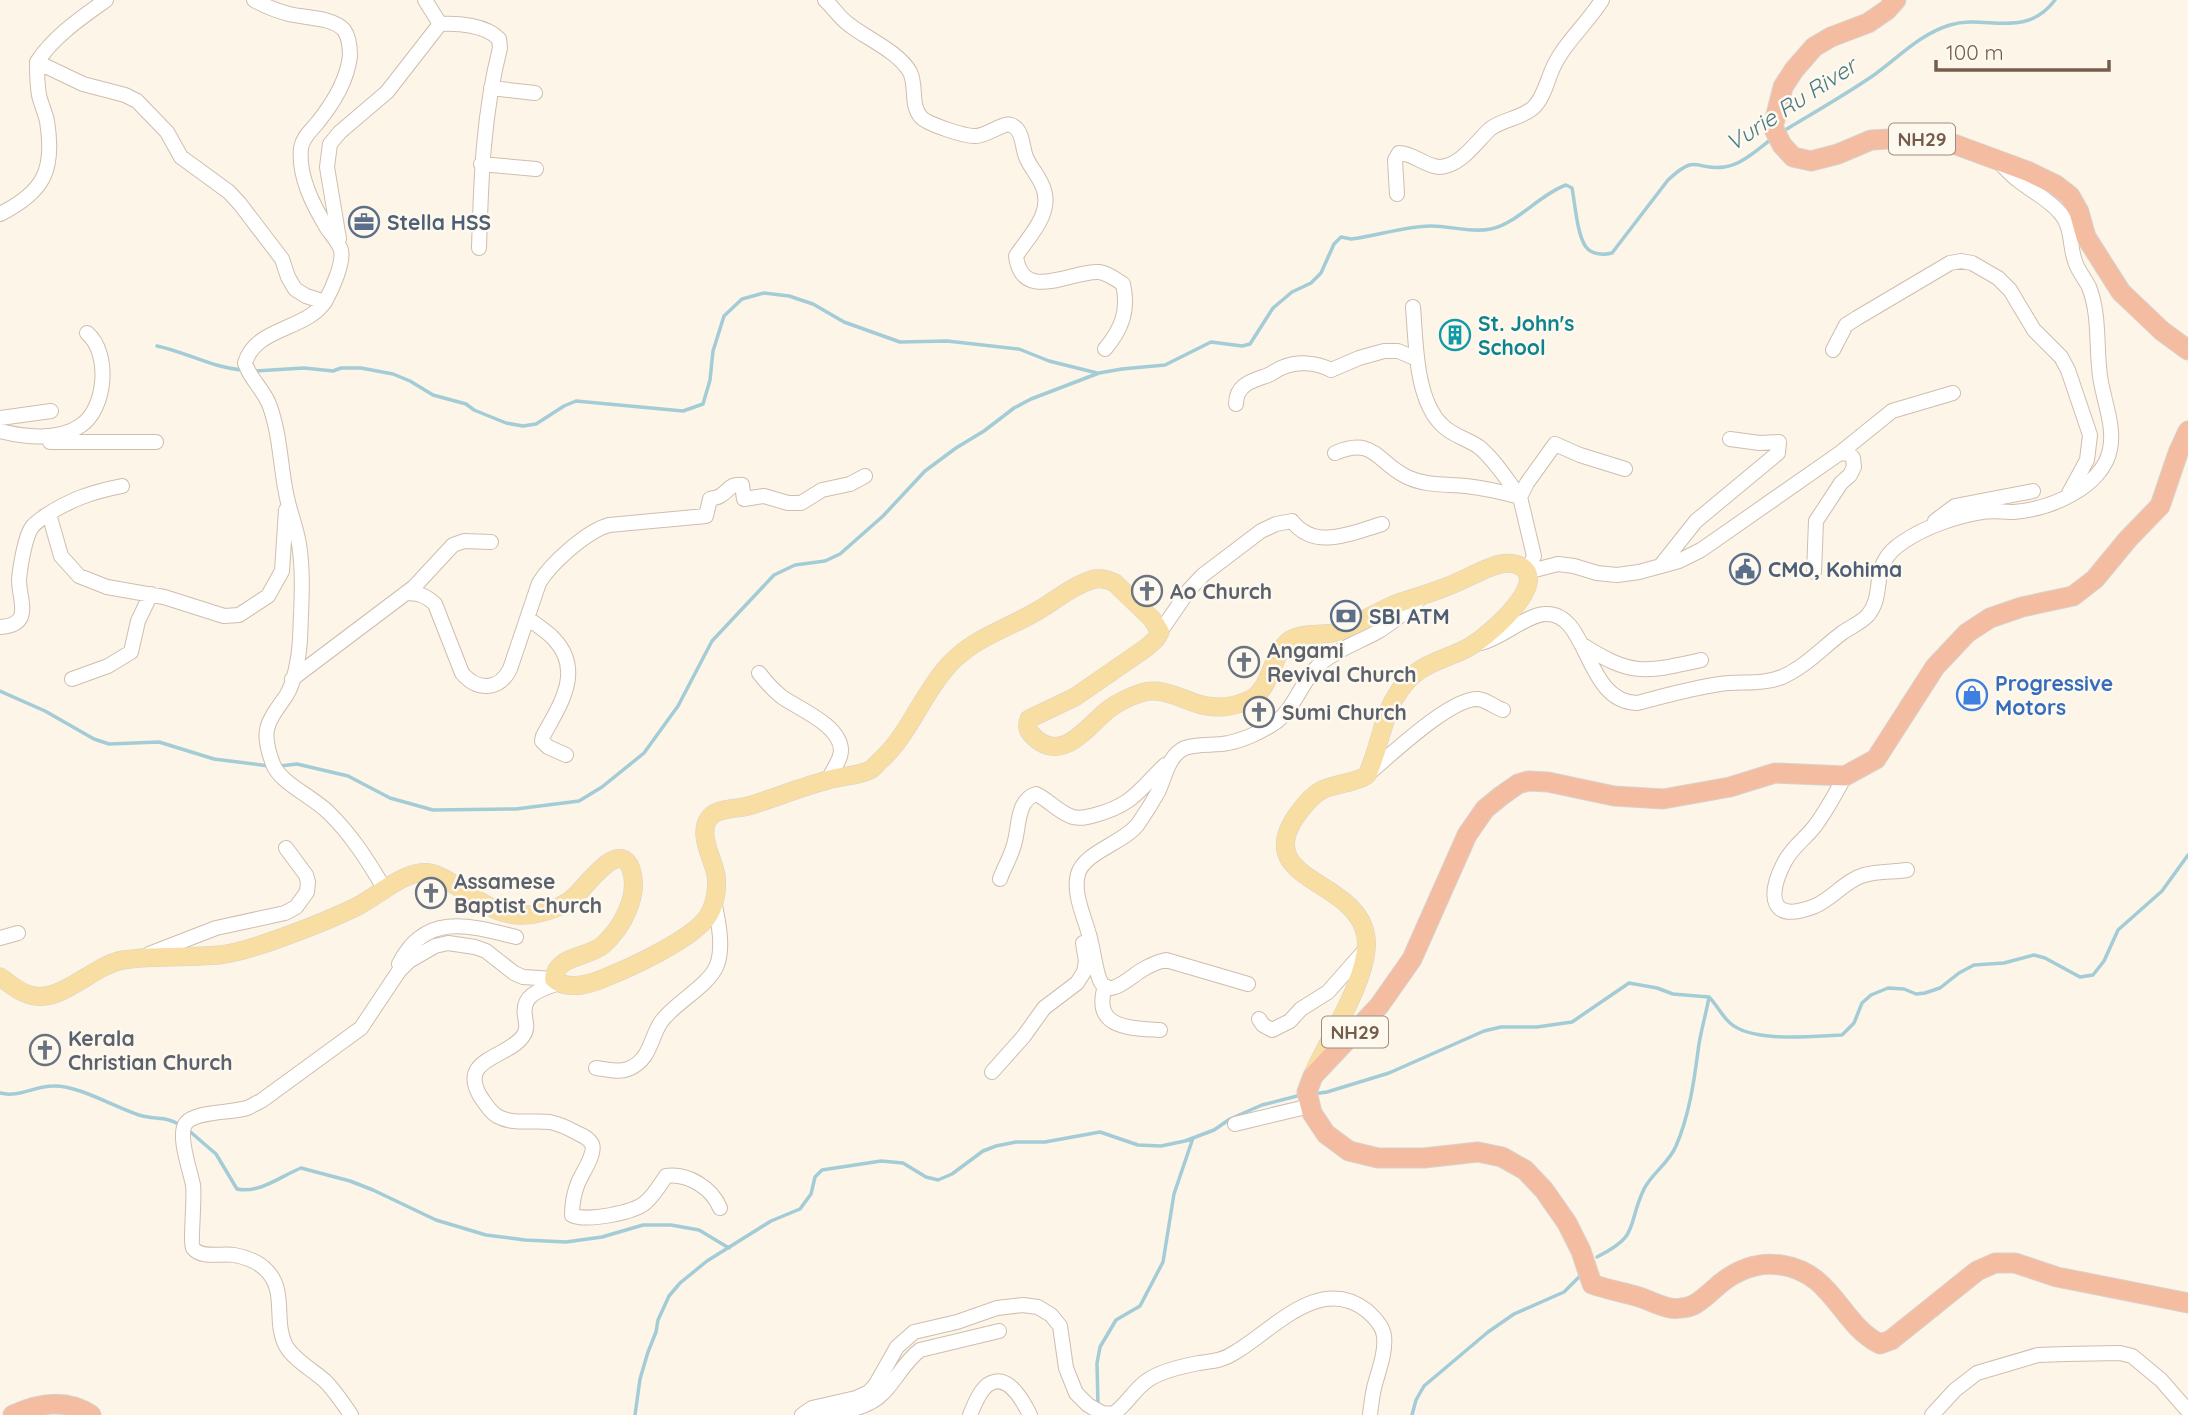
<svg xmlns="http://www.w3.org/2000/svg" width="2188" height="1415" viewBox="0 0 2188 1415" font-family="Quicksand,sans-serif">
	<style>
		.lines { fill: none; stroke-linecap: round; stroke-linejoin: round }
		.stream { stroke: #a3ccd7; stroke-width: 3.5 }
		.minor-casing { stroke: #cebeae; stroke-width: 16 }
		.major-casing { stroke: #d8d2cd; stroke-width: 19 }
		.highway-casing { stroke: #d8d2cd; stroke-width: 21 }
		.minor { stroke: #fff; stroke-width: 14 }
		.major { stroke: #f8dea3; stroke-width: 18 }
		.highway { stroke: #f4bca1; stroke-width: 19 }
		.labels { text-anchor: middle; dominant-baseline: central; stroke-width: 5; stroke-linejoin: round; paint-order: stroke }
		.shield { fill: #fef9ee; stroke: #9e8c7d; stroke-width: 2 }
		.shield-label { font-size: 19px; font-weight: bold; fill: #755d4c }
		.service-label { font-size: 21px; font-weight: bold; fill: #4e5e75; stroke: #fef9ee; text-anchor: start }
		.culture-label { font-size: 21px; font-weight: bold; fill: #0d838f; stroke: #fef9ee; text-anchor: start }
		.worship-label { font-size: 21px; font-weight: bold; fill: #5b616d; stroke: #fef9ee; text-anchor: start }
		.shop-label { font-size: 21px; font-weight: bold; fill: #366cbe; stroke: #fef9ee; text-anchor: start }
		.water-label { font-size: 23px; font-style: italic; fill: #477988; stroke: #fef9ee }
	</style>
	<rect width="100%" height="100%" fill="#fcf5e8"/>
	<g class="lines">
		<path class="stream" d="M1782 132C1813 113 1845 95 1874 75 1899 57 1920 34 1950 25 1986 14 2025 40 2055 0
			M157 346C186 352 213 368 243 370
			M255 371 304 368 333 371 341 368H361L393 374 410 381 433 395 466 404 474 410 506 423 523 426 536 424 564 406 576 401 683 411 703 404 710 380 713 351 724 316 742 299 764 293 789 296 813 304 844 322 900 342 947 341 1019 349 1049 361 1097 373
			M0 691 45 711 94 739 109 744 159 742 214 759 269 766
			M280 766 297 764 348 776 390 798 433 810 516 809 579 801 602 787 644 753 678 706 712 641 774 575 795 565 825 561 840 554 883 516 925 471 956 448 984 431 1014 408 1031 399 1099 373 1122 369 1165 365 1211 342 1242 346 1250 344 1273 308 1292 292 1311 283 1321 273 1334 244 1341 237 1351 239C1377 236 1405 226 1431 226 1451 226 1471 233 1491 229 1518 223 1540 194 1566 185L1572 188C1575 203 1577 235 1586 247 1592 255 1604 255 1612 253L1668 180C1698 152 1694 171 1724 167 1742 165 1759 148 1773 138
			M0 1093C18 1098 35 1086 53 1086 78 1085 114 1107 139 1115 155 1120 166 1116 180 1125
			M1313 1094 1327 1092 1389 1073 1484 1031 1501 1027H1537L1572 1022 1629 983 1657 988 1673 994 1709 997C1717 1005 1722 1016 1730 1023 1752 1043 1813 1036 1842 1035L1854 1023 1862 1003 1871 995 1888 988 1904 989 1916 994 1925 993 1940 988 1959 973 1974 965 2004 963 2034 955 2045 958 2080 977 2093 975 2104 961 2118 930 2162 891 2188 855
			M187 1129 216 1154 237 1189C259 1194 281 1176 301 1168L350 1181 373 1190 436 1220 486 1235 525 1240 566 1242 602 1237 643 1225H671L699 1230 729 1248
			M1597 1257C1641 1235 1626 1227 1644 1189 1652 1173 1669 1163 1676 1146 1689 1116 1694 1082 1698 1051 1700 1033 1706 1015 1709 997
			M1098 1406 1097 1363 1100 1347 1116 1320 1140 1306 1163 1262 1174 1194 1193 1138
			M635 1415 640 1379 648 1352 656 1332 658 1320 669 1296 680 1283 707 1261 771 1221 800 1209 811 1194 815 1177 822 1170 881 1161 903 1163 926 1177 938 1180 952 1174 983 1151 996 1146 1016 1142H1045L1100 1132 1138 1145 1161 1146 1185 1141 1214 1130 1230 1119 1262 1105 1301 1095
			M1412 1415 1416 1400 1424 1386 1488 1332 1514 1314 1564 1292 1581 1275"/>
		<g class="minor-casing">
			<path id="minor" d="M254 0C265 6 277 11 289 14 304 18 333 17 344 30 349 37 350 48 350 56 347 81 334 102 318 122 312 130 303 136 301 148 298 176 313 205 327 228 331 234 339 243 341 250 344 263 332 289 326 300 307 331 256 326 245 363 250 379 263 389 269 404 280 433 280 463 286 493 289 510 296 526 299 544 304 575 301 609 300 640 299 656 295 682 286 696 267 723 260 730 273 764 279 782 313 797 328 812 351 834 368 861 384 888
				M825 0C833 7 838 16 847 23 865 38 898 51 910 72 917 86 910 105 921 117 927 124 966 137 976 136 986 136 1004 122 1011 125 1023 129 1022 147 1026 157 1030 167 1038 175 1042 185 1055 212 1029 236 1016 256 1022 304 1072 270 1099 272 1108 273 1115 279 1123 284 1129 310 1122 329 1105 349
				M440 24C458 23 486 25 499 39L500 48C483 114 481 180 479 248
				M37 62 83 84 125 95 137 101 167 132 181 157 229 192 240 204 282 259 288 277 295 289 306 296 325 302
				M491 88 535 93
				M481 164 536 169
				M1397 194 1395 160 1399 153C1413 153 1425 166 1439 167 1460 167 1476 142 1490 129 1503 119 1520 119 1533 108 1543 99 1547 82 1552 70 1563 44 1587 24 1602 0
				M0 214C44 192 55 170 47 121 45 112 41 104 39 95 37 84 37 73 37 62 54 36 81 18 106 0
				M339 239 327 167 330 144 340 132 387 92 440 24 425 0
				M1413 307C1416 341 1415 399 1442 425 1451 435 1468 439 1479 447 1495 460 1507 480 1520 497L1527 483 1555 444 1580 455 1625 469
				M1833 350 1846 325 1857 318 1950 263 1961 261 1972 263 1998 278 2010 290 2034 330 2061 357 2068 370 2090 435 2087 460 2069 493
				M1236 404C1236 385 1251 381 1266 376 1272 374 1276 370 1281 368 1297 361 1316 362 1331 370L1359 358 1384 351H1398L1417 359
				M0 418 51 411
				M0 431C24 437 58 441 80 426 106 410 111 353 87 333
				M50 442H156
				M1335 453C1375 436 1377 463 1407 477 1426 486 1446 484 1466 486 1484 488 1502 492 1520 497L1534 556 1527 572
				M45 516C71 499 92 492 122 486
				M1935 521 1955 506 2033 491
				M1661 565 1696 521 1778 453 1779 442 1760 443 1730 439
				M1527 572 1558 564 1574 566 1597 573 1617 575 1639 572 1679 561 1701 550 1840 453 1892 411 1953 393
				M1814 572 1816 521 1841 483 1850 475 1854 467 1853 458 1849 454 1840 453
				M406 593C419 593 425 595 435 604L462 673C477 691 499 691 510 669L539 583C551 563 587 531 609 525L706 516 710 499C713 498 717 498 720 496 729 491 730 483 742 485L744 499 764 496 788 503H801L822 490 850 484 865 476
				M528 618C536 625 547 631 554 639 584 671 560 705 543 736L542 741 548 747 566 755
				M0 627C34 625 19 600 19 580 20 568 25 536 32 527 36 522 41 519 45 516L51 521 61 556 79 576 107 587 164 597 224 616 239 615 268 596 282 571 286 510
				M1160 632 1189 590 1203 575 1261 531 1276 524 1292 521C1315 551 1352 533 1382 524
				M1481 643C1502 638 1526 615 1545 614 1589 611 1584 702 1637 703 1664 696 1692 688 1720 684 1741 681 1762 685 1782 677 1805 667 1822 648 1842 633 1850 627 1861 623 1868 615 1887 592 1867 565 1903 542 1925 527 1956 516 1982 512 1992 510 2003 512 2014 512 2035 510 2056 504 2074 493 2090 484 2107 468 2110 449 2115 426 2103 399 2100 376 2096 347 2100 315 2089 287 2085 279 2079 272 2076 264 2069 248 2073 228 2061 214 2050 200 2033 192 2019 181 2012 176 2006 169 2000 163
				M1581 644C1631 676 1644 673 1701 660
				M759 673C766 682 773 690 782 697 799 709 840 725 841 750 841 760 832 771 828 780
				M72 679 108 666 131 652 138 621 151 594
				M292 679 414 587 453 545 464 541 491 542
				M1368 774C1391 755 1450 698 1478 699 1487 700 1494 707 1503 710
				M1845 776C1836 793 1826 811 1815 826 1805 839 1791 848 1784 863 1767 896 1770 924 1815 906 1833 898 1846 880 1864 875 1877 871 1894 872 1907 870
				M1000 879C1004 868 1010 858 1013 848 1020 830 1015 801 1036 794 1049 800 1059 813 1073 817 1081 819 1088 817 1095 815 1133 805 1139 790 1165 765
				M0 938 18 933
				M149 954 216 928 285 913 296 907 307 892 308 882 306 875 286 848
				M399 964C425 912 469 925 516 937
				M559 983C542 989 521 994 525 1016 526 1024 528 1029 523 1036 508 1058 458 1058 480 1096 485 1103 489 1111 497 1116 513 1125 532 1120 550 1122 560 1124 570 1129 579 1134 584 1136 589 1139 592 1144 596 1154 582 1173 578 1183 574 1193 572 1204 572 1215 586 1222 634 1213 646 1202 654 1195 660 1185 666 1176 688 1173 712 1188 720 1208
				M1248 984 1166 960C1157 962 1150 965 1142 970 1131 976 1107 1002 1099 978 1094 963 1093 946 1088 931 1083 914 1073 892 1078 874 1084 852 1124 843 1138 824 1145 814 1152 803 1158 792 1165 778 1168 755 1185 748 1199 743 1214 746 1228 743 1244 740 1263 731 1276 722 1296 707 1302 679 1321 663 1338 649 1359 642 1377 632 1394 622 1409 609 1423 596
				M1105 986C1092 1029 1130 1028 1160 1030
				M1259 1019 1263 1025 1272 1030 1290 1021 1301 1009 1328 992 1365 950
				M596 1068C606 1069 618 1073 628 1069 651 1060 650 1038 661 1022 674 1003 709 986 717 965 724 946 718 920 714 901
				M992 1072 1024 1036 1044 1008 1077 983 1084 972 1086 961 1083 943
				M1235 1124 1310 1106
				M351 1415C343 1403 335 1391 325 1381 313 1370 294 1360 286 1346 273 1322 287 1291 267 1271 259 1262 245 1257 234 1255 222 1253 201 1259 193 1248 190 1243 195 1196 193 1185 190 1170 177 1134 186 1123 196 1111 231 1113 247 1108 252 1106 256 1103 261 1101L361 1028 399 971 409 961 435 946 448 943 475 947 486 951 514 973 523 977 554 979
				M802 1415 812 1408 856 1398 869 1392 876 1384 897 1347 914 1332 957 1322 997 1308 1023 1305 1038 1307 1051 1315 1060 1326 1066 1368 1076 1393 1088 1405 1102 1413 1113 1414C1127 1405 1134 1389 1148 1380 1161 1371 1183 1366 1199 1363 1212 1361 1222 1361 1234 1353 1272 1331 1319 1274 1366 1310 1373 1316 1383 1326 1384 1336 1386 1353 1378 1372 1374 1388 1372 1397 1371 1406 1370 1415
				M820 1415C841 1412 868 1409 883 1393 897 1379 904 1362 920 1350L999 1331
				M970 1415C974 1405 981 1387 991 1383 1009 1374 1024 1403 1030 1415
				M1932 1415 1955 1390 1977 1373 2038 1355 2066 1354 2120 1353 2132 1356 2161 1380 2188 1411"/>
		</g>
		<g class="major-casing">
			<path id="major" d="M0 977C8 982 17 991 27 994 59 1007 92 965 123 960 154 955 187 958 219 955 237 953 258 946 275 940 303 930 332 919 358 906 377 896 397 877 419 873 454 867 485 928 539 913 550 911 565 905 573 898 584 890 619 836 631 869 640 895 622 928 603 945 588 958 556 955 554 979 568 992 594 983 609 976 634 966 694 938 708 916 715 905 718 888 716 875 713 858 695 830 712 815 721 808 737 809 748 806 775 798 801 787 828 780 841 776 858 776 870 770 874 768 878 762 882 759 908 734 920 701 942 673 969 638 1004 631 1039 610 1056 600 1075 584 1095 579 1102 578 1109 580 1115 583L1152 619 1160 632 1156 639 1146 648 1075 697 1029 719C1026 727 1028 731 1034 737 1063 765 1089 724 1109 709 1117 703 1131 696 1141 693 1162 686 1183 700 1202 705 1218 709 1234 707 1249 700 1273 690 1271 648 1294 638 1306 632 1323 636 1336 632 1356 625 1374 614 1393 605 1410 598 1427 595 1443 588 1455 584 1466 578 1477 573 1490 567 1508 558 1522 567 1548 585 1488 635 1474 644 1457 656 1434 659 1417 672 1410 677 1401 688 1396 696 1382 719 1379 750 1367 775 1354 784 1336 783 1322 790 1311 796 1300 810 1293 821 1257 882 1358 880 1366 937 1371 973 1330 1037 1315 1070"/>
		</g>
		<g class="highway-casing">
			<path id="highway" d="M1896 0 1887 10 1868 23 1831 37 1814 47 1794 70 1783 87 1773 127 1782 145 1793 157 1811 161 1838 154 1871 140 1907 138 1943 140 2027 171 2056 185 2070 196 2079 212 2086 237 2121 292 2162 331 2188 350
				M2188 431 2178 453 2160 506 2128 539 2095 579 2073 596 2022 607 1990 618 1967 633 1935 667 1876 759 1845 776 1775 773 1730 787 1663 799 1614 796 1548 782 1528 781 1518 784 1501 796 1485 809 1467 835 1412 959 1379 1006 1313 1076 1307 1092 1312 1113 1326 1134 1349 1151 1378 1158H1424L1478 1152 1502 1157 1525 1170 1544 1190 1567 1223 1581 1251 1592 1284C1608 1290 1623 1292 1639 1297 1649 1300 1659 1306 1670 1308 1675 1309 1686 1308 1691 1306 1699 1303 1707 1295 1713 1290 1732 1272 1754 1261 1781 1265 1834 1273 1839 1323 1880 1344L1891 1340 1977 1271 1995 1263H2015L2057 1277 2188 1303
				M13 1415C39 1403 66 1398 91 1415"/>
		</g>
		<use href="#minor" class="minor"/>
		<use href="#major" class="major"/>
		<use href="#highway" class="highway"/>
	</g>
	<defs>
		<g id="office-ring" transform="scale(1.575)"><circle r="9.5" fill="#fef9ee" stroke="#5c6f8a" stroke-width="1.5"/><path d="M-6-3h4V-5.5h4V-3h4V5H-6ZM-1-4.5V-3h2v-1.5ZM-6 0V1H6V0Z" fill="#5c6f8a"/></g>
		<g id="building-ring" transform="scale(1.575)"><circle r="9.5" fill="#fef9ee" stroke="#0f9aa8" stroke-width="1.5"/><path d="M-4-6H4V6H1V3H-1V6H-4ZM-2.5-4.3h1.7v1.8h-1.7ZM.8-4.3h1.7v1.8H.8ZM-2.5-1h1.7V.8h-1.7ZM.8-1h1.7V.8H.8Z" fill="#0f9aa8"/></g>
		<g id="civic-ring" transform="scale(1.575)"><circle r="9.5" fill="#fef9ee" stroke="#5c6f8a" stroke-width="1.5"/><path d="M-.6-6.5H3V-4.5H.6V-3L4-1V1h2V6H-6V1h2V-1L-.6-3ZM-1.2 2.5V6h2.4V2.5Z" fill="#5c6f8a"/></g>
		<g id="church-ring" transform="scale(1.575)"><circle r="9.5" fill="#fef9ee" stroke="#6b7280" stroke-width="1.5"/><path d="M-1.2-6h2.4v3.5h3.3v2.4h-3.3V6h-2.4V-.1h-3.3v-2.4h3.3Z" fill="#6b7280"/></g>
		<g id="bank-ring" transform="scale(1.575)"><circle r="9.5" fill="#fef9ee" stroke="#5c6f8a" stroke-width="1.5"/><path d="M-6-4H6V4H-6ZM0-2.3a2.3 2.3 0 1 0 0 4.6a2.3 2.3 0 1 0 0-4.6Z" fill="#5c6f8a"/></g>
		<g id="shop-ring" transform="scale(1.575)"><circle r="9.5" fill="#fef9ee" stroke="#3f7fe0" stroke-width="1.5"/><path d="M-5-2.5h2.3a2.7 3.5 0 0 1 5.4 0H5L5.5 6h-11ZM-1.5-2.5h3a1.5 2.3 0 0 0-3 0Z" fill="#3f7fe0"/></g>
	</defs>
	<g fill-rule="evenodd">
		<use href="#office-ring" x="364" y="222"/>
		<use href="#building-ring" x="1455" y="335"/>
		<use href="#civic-ring" x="1745" y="569"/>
		<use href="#church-ring" x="1147" y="591"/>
		<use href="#bank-ring" x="1346" y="616"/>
		<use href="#church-ring" x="1244" y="662"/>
		<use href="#shop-ring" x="1972" y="695"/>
		<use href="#church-ring" x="1259" y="712"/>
		<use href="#church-ring" x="431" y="893"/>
		<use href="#church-ring" x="45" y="1050"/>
	</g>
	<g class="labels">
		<g class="shield">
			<rect x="1889" y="123.5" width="66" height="31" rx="5"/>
			<rect x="1322" y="1016.5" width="66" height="31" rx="5"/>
		</g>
		<g class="shield-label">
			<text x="1922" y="139">NH29</text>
			<text x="1355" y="1032">NH29</text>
		</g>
		<g class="service-label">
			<text x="387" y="222">Stella HSS</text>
			<text x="1768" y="569">CMO, Kohima</text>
			<text x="1369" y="616">SBI ATM</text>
		</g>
		<g class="culture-label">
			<text x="1478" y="323">St. John's<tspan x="1478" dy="24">School</tspan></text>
		</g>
		<g class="worship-label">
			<text x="1170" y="591">Ao Church</text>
			<text x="1267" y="650">Angami<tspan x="1267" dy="24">Revival Church</tspan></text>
			<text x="1282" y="712">Sumi Church</text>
			<text x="454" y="881">Assamese<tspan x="454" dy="24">Baptist Church</tspan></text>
			<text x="68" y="1038">Kerala<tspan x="68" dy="24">Christian Church</tspan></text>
		</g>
		<g class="shop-label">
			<text x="1995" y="683">Progressive<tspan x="1995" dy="24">Motors</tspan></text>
		</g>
		<g class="water-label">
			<text transform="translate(1791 104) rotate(-33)">Vurie Ru River</text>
		</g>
	</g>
	<path d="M1936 60v10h173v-10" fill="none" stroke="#755d4c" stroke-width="3.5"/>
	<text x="1946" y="60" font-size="21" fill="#755d4c" stroke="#fef9ee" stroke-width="5" paint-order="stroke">100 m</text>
</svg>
